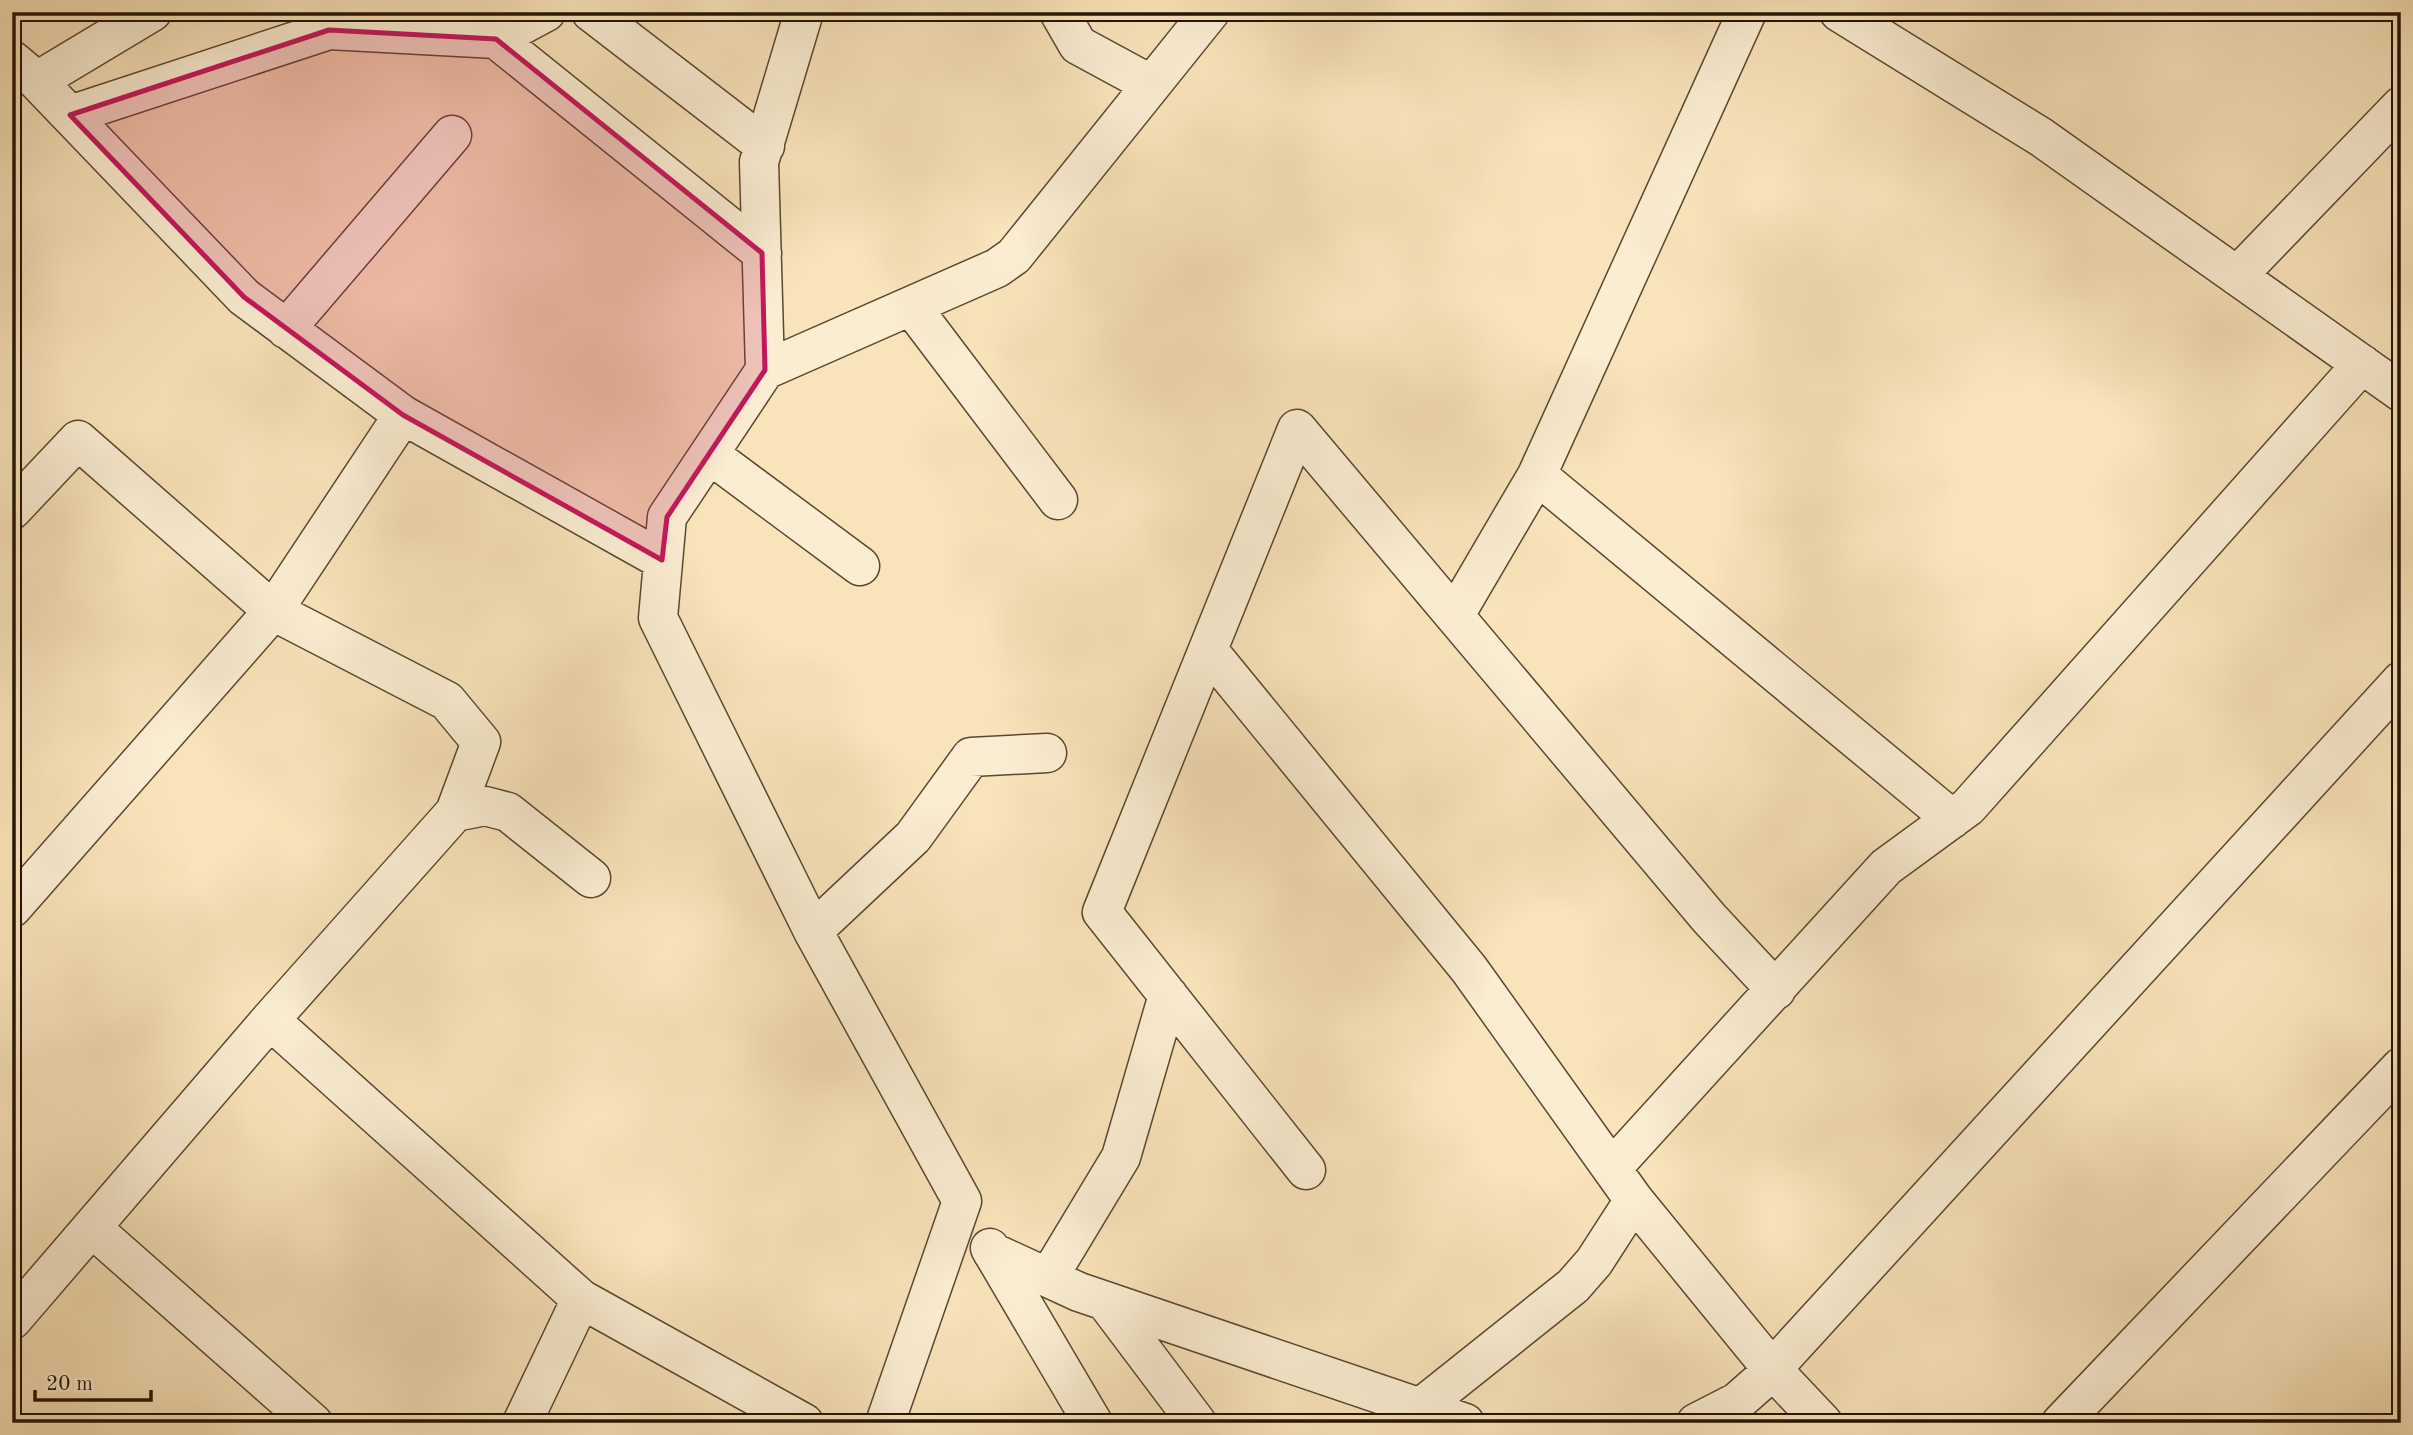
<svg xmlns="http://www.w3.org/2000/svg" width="2413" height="1435" viewBox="0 0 2413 1435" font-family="'Old Standard TT',serif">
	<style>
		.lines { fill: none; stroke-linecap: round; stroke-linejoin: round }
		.minor-casing { stroke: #594831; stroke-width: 41 }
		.minor { stroke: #fbedd2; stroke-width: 38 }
		.marked { fill: #c2185b; fill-opacity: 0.2; stroke: #c2185b; stroke-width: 5; stroke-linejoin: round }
	</style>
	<rect width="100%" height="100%" fill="#f9e3ba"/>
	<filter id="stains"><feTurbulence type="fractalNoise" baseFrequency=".00286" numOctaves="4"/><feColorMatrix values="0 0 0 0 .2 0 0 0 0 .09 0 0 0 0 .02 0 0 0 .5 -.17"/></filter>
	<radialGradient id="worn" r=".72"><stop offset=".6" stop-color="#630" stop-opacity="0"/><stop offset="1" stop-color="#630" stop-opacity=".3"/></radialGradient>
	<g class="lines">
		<g class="minor-casing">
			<path id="minor" d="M591 12 765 146
				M804 12 759 162 765 370 667 517 658 618 813 931 962 1201 885 1423
				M1059 12 1078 45 1150 84
				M1839 12 2041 137 2401 392
				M496 39 546 12
				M12 60 37 81 244 297 403 415 662 560
				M37 81 152 12
				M70 115 329 30 496 39 762 253
				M2237 276 2401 106
				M911 306 1058 500
				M286 329 452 135
				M765 370 997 268 1014 256 1210 12
				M709 454 860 566
				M1537 475 1952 819
				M12 510 78 440 273 611 447 701 481 742 455 812
				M1455 615 1537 475 1747 12
				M1208 650 1469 969 1634 1200 1772 1369 1823 1423
				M12 908 273 611 403 415
				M813 931 913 837 971 757 1047 753
				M270 1020 581 1299 804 1423
				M1613 1167 1886 867 1968 807 2362 364
				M1306 1170 1102 912 1297 429 1709 918 1776 990
				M92 1228 313 1423
				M990 1248 1093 1423
				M992 1252 1079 1292 1465 1423
				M1048 1278 1121 1157 1168 995
				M1106 1302 1197 1423
				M12 1320 270 1020 455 812 485 806 508 812 591 878
				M1420 1408 1573 1286 1594 1262 1634 1200
				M522 1423 581 1299
				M1696 1423 1737 1402 1762 1380 2401 681
				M2061 1423 2401 1067"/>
		</g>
		<use href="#minor" class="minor"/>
	</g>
	<path class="marked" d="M329 30 496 39 762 253 765 370 667 517 662 560 403 415 244 297 70 115Z"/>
	<rect width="2413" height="1435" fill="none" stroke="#f9e3ba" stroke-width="42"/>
	<rect x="14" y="14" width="2385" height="1407" fill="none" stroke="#241503" stroke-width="3.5"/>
	<rect x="21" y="21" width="2371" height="1393" fill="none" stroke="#241503" stroke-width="2"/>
	<path d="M35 1390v10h116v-10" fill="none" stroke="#241503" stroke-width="3.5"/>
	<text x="46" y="1390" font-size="21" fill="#241503" stroke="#fbedd2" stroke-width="5" paint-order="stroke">20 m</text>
	<rect width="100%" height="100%" filter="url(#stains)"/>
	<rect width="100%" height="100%" fill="url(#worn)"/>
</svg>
